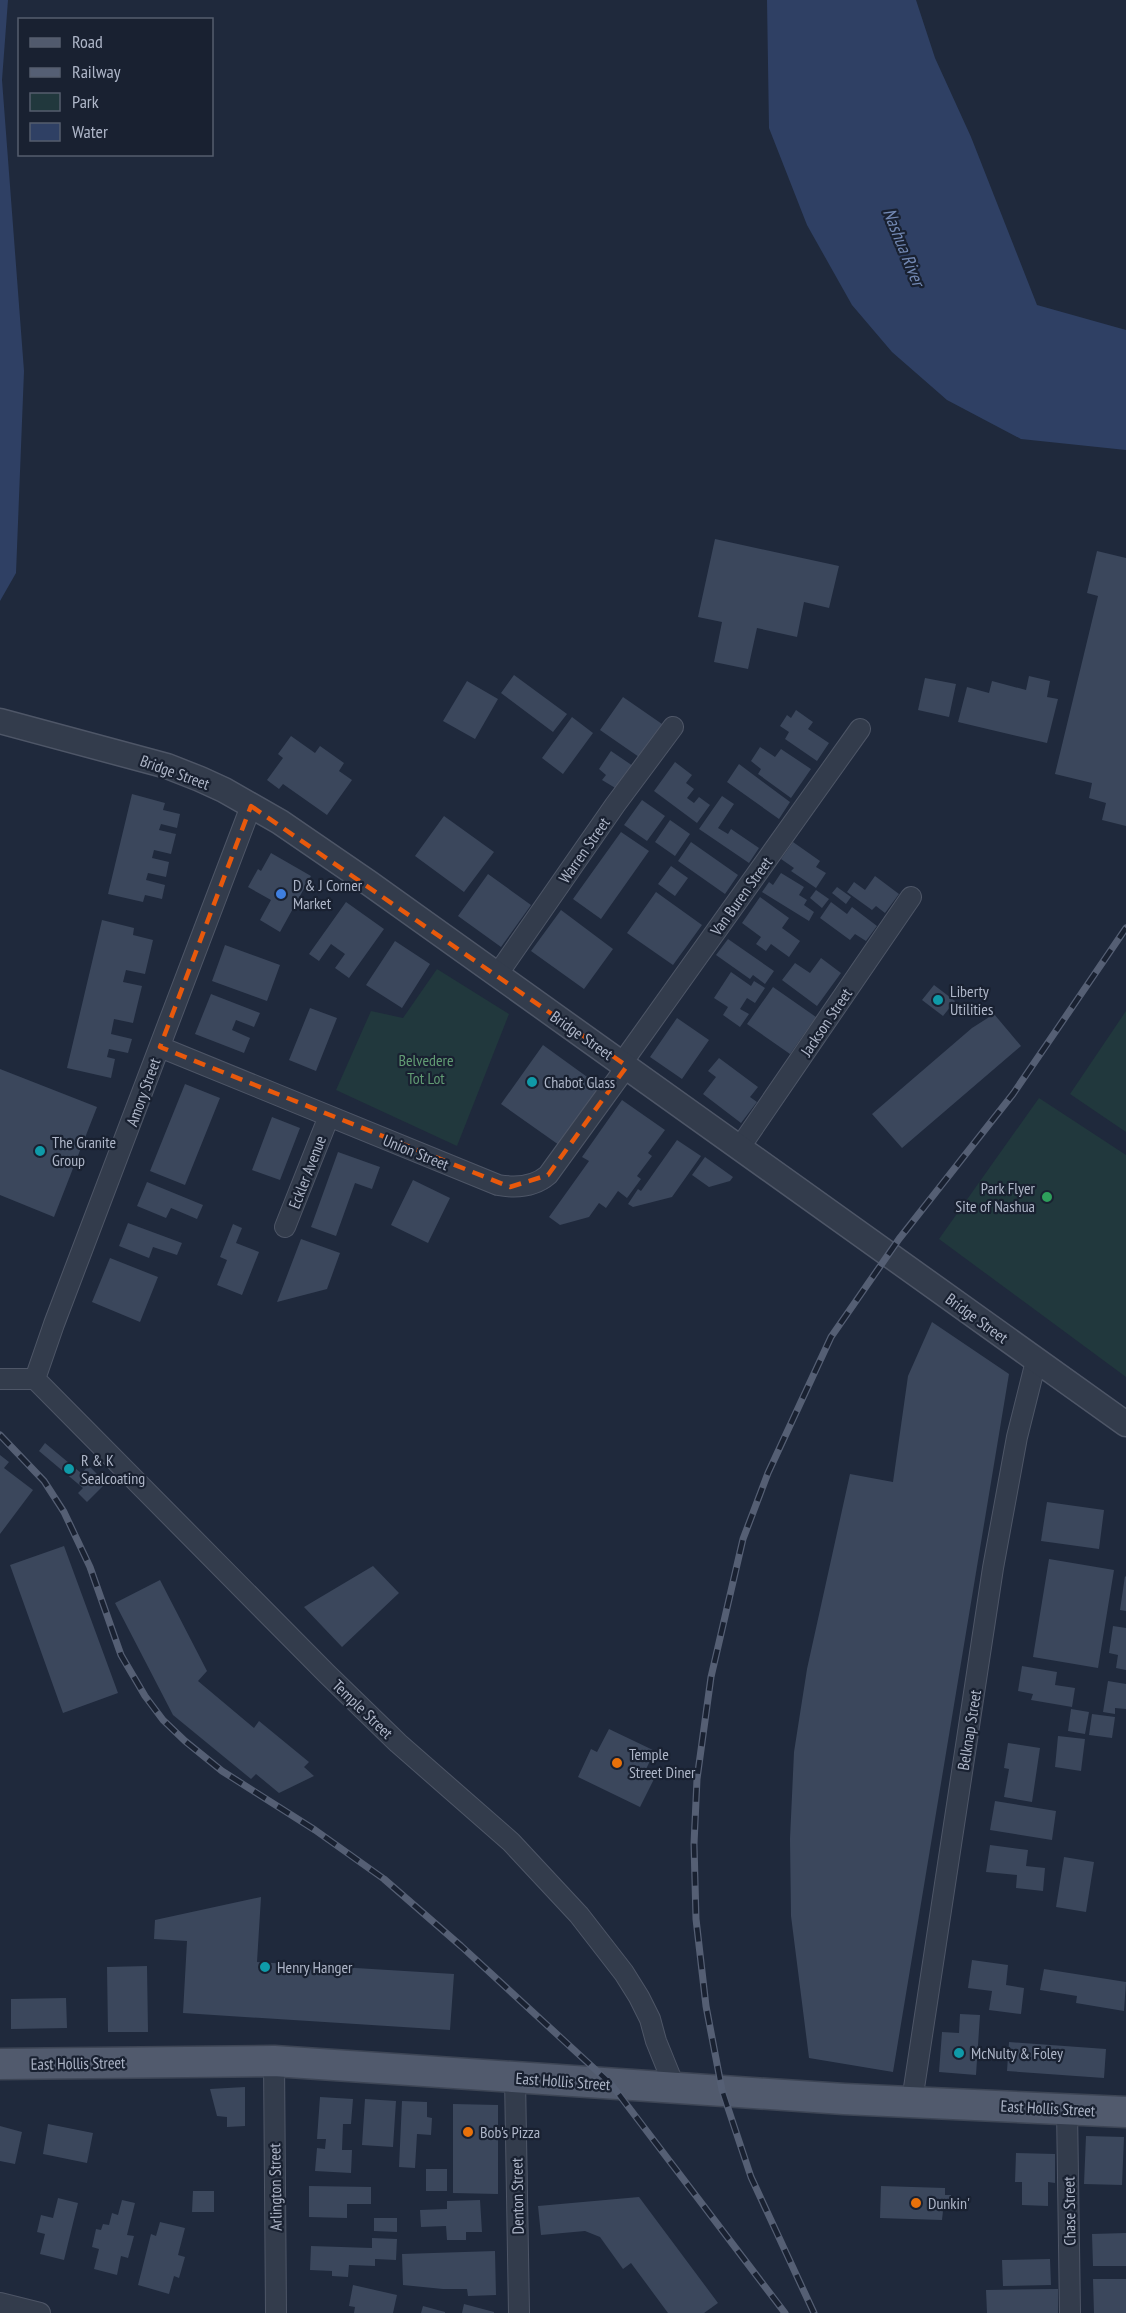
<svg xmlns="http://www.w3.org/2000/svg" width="1126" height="2313" viewBox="0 0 1126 2313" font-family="'PT Sans Narrow',sans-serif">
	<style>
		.green { fill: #21383d }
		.water { fill: #2f4064 }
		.building { fill: #3b475c }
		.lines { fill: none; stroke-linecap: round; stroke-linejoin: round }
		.minor-casing { stroke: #4e5667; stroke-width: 22 }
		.tertiary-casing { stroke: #4e5667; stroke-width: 27 }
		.primary-casing { stroke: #3d4555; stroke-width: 33 }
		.minor { stroke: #333c4c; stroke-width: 20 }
		.tertiary { stroke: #333c4c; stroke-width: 24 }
		.primary { stroke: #515a6d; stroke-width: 30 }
		.rail-casing { stroke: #555f74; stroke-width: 7 }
		.rail { stroke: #192131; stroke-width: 4.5; stroke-dasharray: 14; stroke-linecap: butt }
		.marked { fill: none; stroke: #e8590c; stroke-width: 4.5; stroke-dasharray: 12 8; stroke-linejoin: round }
		.shop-dot { fill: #3f7fe0; stroke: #192131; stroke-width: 2 }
		.culture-dot { fill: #0f9aa8; stroke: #192131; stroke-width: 2 }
		.leisure-dot { fill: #2e9e5b; stroke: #192131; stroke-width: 2 }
		.food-dot { fill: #e8710a; stroke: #192131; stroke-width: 2 }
		.labels { text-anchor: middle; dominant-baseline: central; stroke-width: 4.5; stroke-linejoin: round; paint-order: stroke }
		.street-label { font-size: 16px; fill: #aeb6c8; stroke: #192131 }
		.poi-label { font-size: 16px; fill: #aeb6c8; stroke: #192131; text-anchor: start }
		.park-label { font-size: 16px; fill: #629c74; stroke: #192131 }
		.water-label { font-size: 18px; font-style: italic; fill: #7389b4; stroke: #192131 }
	</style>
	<rect width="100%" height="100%" fill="#1f293c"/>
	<path class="green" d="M437 969 509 1014 457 1146 336 1090 371 1011 403 1018Z
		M1126 1011V1132L1070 1094Z
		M1039 1098 1126 1155V1377L939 1239Z"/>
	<path class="water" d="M0 0H8L2 80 24 371 16 573 0 601Z
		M767 0H916L935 58 971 137 1037 305 1126 330V450L1021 439 947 400 892 352 852 305 807 225 769 128Z"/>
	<path class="building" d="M715 539 839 566 829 608 804 602 797 637 757 628 748 669 714 662 722 622 698 617Z
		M1097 551 1126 558V826L1102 820 1106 803 1089 798 1092 783 1055 774 1098 596 1087 593Z
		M514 675 567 714 553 732 501 693Z
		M1029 676 1050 681 1047 697 1058 699 1047 743 958 722 967 687 989 693 992 681 1026 690Z
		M925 678 956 684 949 717 918 710Z
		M467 681 498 699 475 739 443 721Z
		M623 697 662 724 639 757 600 730Z
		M796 710 813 722 808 729 829 743 817 761 785 739 789 732 780 726 787 715 791 718Z
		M572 717 593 733 563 774 542 758Z
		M291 736 315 753 320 746 344 763 339 771 352 780 327 815 283 784 279 789 267 780 283 758 278 754Z
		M760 747 775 757 781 749 811 769 791 798 758 774 761 769 751 761Z
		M611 751 633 766 617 789 602 780 606 775 599 769Z
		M675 762 692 775 686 783 694 789 687 798 694 803 699 797 710 805 697 823 654 791Z
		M739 764 790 802 779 819 727 782Z
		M132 794 165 803 163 810 180 814 177 828 161 824 159 830 176 834 171 854 154 850 152 858 169 862 166 877 148 873 146 880 165 885 162 899 145 895 143 902 108 894Z
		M722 796 734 804 718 828 728 834 731 829 759 848 749 863 699 829Z
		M642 800 665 816 647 841 624 825Z
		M444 816 494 852 464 892 415 856Z
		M670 820 690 834 675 856 655 842Z
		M621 832 649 851 601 919 573 899Z
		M691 842 738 875 725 894 678 861Z
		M793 842 820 861 816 867 826 873 816 888 791 871 794 868 781 859Z
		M271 853 311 876 280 932 260 920 271 900 248 887 258 869 261 871Z
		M671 866 688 878 675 896 658 884Z
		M781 873 804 887 799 895 807 900 804 905 814 912 809 921 762 892 769 882 773 885Z
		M488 874 531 905 501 947 458 916Z
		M875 876 899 894 885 913 876 906 872 910 847 892 854 882 865 890Z
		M837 887 851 897 846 904 832 893Z
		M816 890 829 899 822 908 810 898Z
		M656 892 702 925 673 965 627 933Z
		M760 897 789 918 782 928 800 941 789 957 771 944 766 951 756 944 761 937 742 923Z
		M346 902 384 929 349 978 335 968 345 954 331 944 319 961 309 954Z
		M831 902 847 914 852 907 877 926 866 941 855 934 850 940 820 918Z
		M561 910 613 949 584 989 531 951Z
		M102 920 134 928 133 935 153 940 145 974 126 970 123 982 142 986 133 1023 114 1019 111 1034 132 1039 128 1053 109 1049 107 1057 115 1059 111 1078 67 1068Z
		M728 939 774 971 765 984 753 975 750 979 716 955Z
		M395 941 430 964 402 1008 366 985Z
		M225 945 280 965 267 1001 212 981Z
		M821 958 841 973 817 1006 782 980 795 963 810 973Z
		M731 972 751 986 754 981 765 988 755 1003 747 998 740 1009 749 1014 740 1027 723 1015 728 1007 714 998Z
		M934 985 955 1001 943 1016 922 1000Z
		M773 987 816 1017 790 1054 747 1024Z
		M211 994 260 1013 254 1027 236 1020 232 1030 250 1038 244 1053 195 1034Z
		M310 1008 337 1018 316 1071 289 1060Z
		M994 1014 1021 1046 902 1148 872 1114 972 1028Z
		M677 1018 709 1040 682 1079 650 1057Z
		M543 1045 601 1087 559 1145 501 1104Z
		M719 1058 758 1087 750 1097 757 1102 741 1123 703 1094 716 1077 708 1071Z
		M0 1069 97 1107 54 1217 0 1195Z
		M185 1084 220 1098 185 1185 150 1171Z
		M622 1100 665 1130 648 1153 652 1156 637 1176 641 1179 627 1198 618 1191 606 1208 599 1203 589 1217 560 1225 549 1217 589 1161 582 1157Z
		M272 1117 300 1128 280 1180 252 1170Z
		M677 1140 701 1156 672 1197 633 1207 628 1204 638 1189 641 1191Z
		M338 1152 380 1167 372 1189 355 1183 336 1236 311 1227Z
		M705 1157 733 1177 730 1181 709 1187 692 1175Z
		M413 1180 450 1198 428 1243 391 1225Z
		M147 1182 203 1205 197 1219 171 1208 166 1218 137 1206Z
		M128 1223 182 1243 177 1255 153 1247 149 1258 119 1246Z
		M233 1224 242 1228 236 1243 259 1252 242 1295 217 1285 227 1260 220 1257Z
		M301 1239 340 1253 327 1289 277 1302Z
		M110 1258 158 1277 140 1322 92 1302Z
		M932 1322 1009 1374 893 2072 809 2058 791 1916 790 1839 794 1752 807 1669 850 1474 893 1482 908 1376Z
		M45 1443 81 1473 89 1466 106 1483 87 1502 78 1493 83 1488 39 1451Z
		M0 1455 9 1462 4 1468 33 1490 0 1534Z
		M1047 1502 1104 1510 1099 1549 1041 1541Z
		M64 1546 118 1693 63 1713 10 1565Z
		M1049 1559 1114 1570 1098 1668 1033 1657Z
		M373 1566 399 1593 342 1647 304 1607Z
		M1125 1576 1126 1577V1611L1120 1610Z
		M160 1580 207 1671 198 1681 254 1728 259 1721 309 1762 304 1767 314 1776 279 1793 256 1774 251 1779 173 1715 115 1603Z
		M1113 1626 1126 1628V1670L1116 1668 1118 1655 1109 1653Z
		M1022 1666 1057 1672 1055 1685 1075 1688 1072 1707 1031 1700 1033 1694 1018 1691Z
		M1108 1681 1126 1684V1709L1115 1708V1714L1103 1712Z
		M1071 1709 1089 1712 1085 1734 1068 1731Z
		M1092 1714 1115 1717 1112 1738 1089 1735Z
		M609 1729 655 1751 643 1775 654 1779 640 1807 578 1777 591 1749 597 1752Z
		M1058 1736 1085 1739 1081 1771 1055 1767Z
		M1008 1743 1040 1748 1032 1802 1004 1797 1009 1769 1004 1768Z
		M995 1801 1056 1811 1052 1840 990 1830Z
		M990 1845 1028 1850 1026 1866 1045 1868 1043 1891 1016 1888 1017 1875 986 1872Z
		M1064 1857 1094 1862 1086 1912 1056 1907Z
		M261 1897 257 1962 454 1974 450 2030 183 2013 187 1941 154 1939 155 1920Z
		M972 1960 1008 1965 1006 1985 1024 1988 1021 2014 989 2010 992 1991 968 1988Z
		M147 1966 148 2032H108L107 1967Z
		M1044 1969 1126 1982 1124 2011 1076 2003 1077 1996 1040 1990Z
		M66 1998 67 2028 11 2029V1999Z
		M960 2014 980 2015 976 2075 939 2072 942 2032 959 2033Z
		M1009 2042 1106 2049 1104 2078 1007 2071Z
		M245 2087V2126L227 2127V2117L217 2116 210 2089Z
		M320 2097 353 2099 351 2124H343L342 2150H352L351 2173 315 2171 317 2148 325 2149 326 2139H317Z
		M365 2099 396 2101 393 2147 362 2145Z
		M402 2101 427 2102V2117L432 2118 431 2135 417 2134 415 2168 399 2167Z
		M453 2104 498 2105V2194L453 2193Z
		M48 2124 93 2133 87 2163 43 2154Z
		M0 2126 22 2132 15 2164 0 2161Z
		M1086 2136 1124 2137 1122 2185 1084 2184Z
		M1016 2153 1055 2154V2183L1048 2182V2206L1022 2205V2182H1015Z
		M426 2169H447V2191H426Z
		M309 2186 371 2187V2204H347V2218L309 2217Z
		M881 2186 945 2188V2195H951V2211H943L942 2220 880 2218Z
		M193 2191H214V2212H192Z
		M639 2197 718 2303 704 2313H668L631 2263 623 2269 600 2237 585 2231 541 2235 538 2206Z
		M58 2198 78 2203 64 2260 40 2254 45 2234 37 2232 41 2215 53 2218Z
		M122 2200 135 2203 127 2235 134 2236 128 2258 121 2256 117 2275 94 2269 99 2249 92 2247 96 2229 101 2230 103 2224 109 2225 112 2213 118 2215Z
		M480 2200 482 2232H466V2240H447L446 2226 421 2227 420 2210 447 2209V2201Z
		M374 2218H397V2232L374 2231Z
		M160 2222 185 2228 178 2255 185 2257 179 2278 174 2276 169 2294 138 2285 151 2234 156 2236Z
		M1126 2233V2266H1093L1092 2234Z
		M372 2238 397 2239 396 2260 375 2259V2266L349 2265 348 2277 332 2276V2271L310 2270 311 2246 372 2248Z
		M495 2251 496 2295 468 2296 467 2289H443L403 2285 402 2254Z
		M1050 2259 1051 2285 1003 2286 1002 2260Z
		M1093 2279H1126V2313H1094Z
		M353 2285 397 2295 393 2313H354L355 2307 349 2306Z
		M1058 2289V2313H987L986 2290Z
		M464 2304 494 2312V2313H462Z
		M423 2306 445 2312V2313H421Z"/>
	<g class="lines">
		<g class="minor-casing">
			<path id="minor" d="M497 975 615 805 673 727
				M160 1047 498 1185C515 1188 534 1187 548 1175L627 1066
				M622 1063 860 729
				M740 1147 911 897
				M285 1227 329 1116
				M0 1379H35L327 1674 398 1743 511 1842 579 1915 624 1973 639 1997 650 2019 656 2041 675 2088
				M35 1379 54 1324 251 806
				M274 2061 276 2313
				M515 2078 519 2313
				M912 2101 993 1568 1017 1437 1036 1361
				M1067 2109 1070 2313
				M0 2303 40 2313"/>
		</g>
		<g class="tertiary-casing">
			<path id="tertiary" d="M0 721 167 766 200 779 224 790 280 822 369 883 1126 1424"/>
		</g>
		<g class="primary-casing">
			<path id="primary" d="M0 2064 274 2061 844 2099 1126 2112"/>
		</g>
		<use href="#minor" class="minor"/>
		<use href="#tertiary" class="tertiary"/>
		<use href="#primary" class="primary"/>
		<g class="rail-casing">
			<path id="rail" d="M0 1435 44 1481 64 1512 90 1567 121 1655 145 1696 163 1720 185 1741 222 1771 315 1830 384 1879 461 1946 611 2084 785 2313
				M814 2313 751 2177 722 2090 706 2006 696 1919 694 1844 697 1779 711 1677 743 1539 768 1473 831 1337 899 1239 1013 1094 1126 928"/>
		</g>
		<use href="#rail" class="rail"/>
	</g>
	<path class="marked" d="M251 806 627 1066 548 1175 510 1187 160 1047Z"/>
	<circle class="shop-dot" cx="281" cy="894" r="6"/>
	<g class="culture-dot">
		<circle cx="938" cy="1000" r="6"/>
		<circle cx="532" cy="1082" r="6"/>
		<circle cx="40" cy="1151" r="6"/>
		<circle cx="69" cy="1469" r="6"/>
		<circle cx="265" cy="1967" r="6"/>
		<circle cx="959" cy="2053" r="6"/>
	</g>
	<circle class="leisure-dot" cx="1047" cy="1197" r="6"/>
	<g class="food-dot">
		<circle cx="617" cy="1763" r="6"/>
		<circle cx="468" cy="2132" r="6"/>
		<circle cx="916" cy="2203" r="6"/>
	</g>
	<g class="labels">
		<g class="street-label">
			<text transform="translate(175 772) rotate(20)">Bridge Street</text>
			<text transform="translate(584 850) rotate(-55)">Warren Street</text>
			<text transform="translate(741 896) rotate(-54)">Van Buren Street</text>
			<text transform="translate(826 1022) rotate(-56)">Jackson Street</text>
			<text transform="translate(582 1035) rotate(35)">Bridge Street</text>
			<text transform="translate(143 1092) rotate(-70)">Amory Street</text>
			<text transform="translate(416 1152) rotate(22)">Union Street</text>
			<text transform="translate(307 1172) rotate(-69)">Eckler Avenue</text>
			<text transform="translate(977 1318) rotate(36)">Bridge Street</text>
			<text transform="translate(363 1709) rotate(44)">Temple Street</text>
			<text transform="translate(969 1730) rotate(-81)">Belknap Street</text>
			<text transform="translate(78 2063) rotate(-1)">East Hollis Street</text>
			<text transform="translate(563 2081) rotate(4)">East Hollis Street</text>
			<text transform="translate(1048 2108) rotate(3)">East Hollis Street</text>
			<text transform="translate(275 2187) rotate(-91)">Arlington Street</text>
			<text transform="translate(517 2196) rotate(-91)">Denton Street</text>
			<text transform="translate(1069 2211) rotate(-91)">Chase Street</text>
		</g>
		<g class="poi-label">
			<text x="293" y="885">D &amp; J Corner<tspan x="293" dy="18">Market</tspan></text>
			<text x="950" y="991">Liberty<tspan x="950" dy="18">Utilities</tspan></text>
			<text x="544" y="1082">Chabot Glass</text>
			<text x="52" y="1142">The Granite<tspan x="52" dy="18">Group</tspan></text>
			<text x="1035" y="1188" text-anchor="end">Park Flyer<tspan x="1035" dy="18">Site of Nashua</tspan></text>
			<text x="81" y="1460">R &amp; K<tspan x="81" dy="18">Sealcoating</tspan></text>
			<text x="629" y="1754">Temple<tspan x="629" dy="18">Street Diner</tspan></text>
			<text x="277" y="1967">Henry Hanger</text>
			<text x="971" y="2053">McNulty &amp; Foley</text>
			<text x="480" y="2132">Bob's Pizza</text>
			<text x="928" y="2203">Dunkin'</text>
		</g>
		<g class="park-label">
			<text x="426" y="1060">Belvedere<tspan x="426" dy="18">Tot Lot</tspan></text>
		</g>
		<g class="water-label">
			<text transform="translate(904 247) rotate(68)">Nashua River</text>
		</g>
	</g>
	<rect x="18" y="18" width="195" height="138" fill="#192131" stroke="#555d6d" stroke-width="1.5"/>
	<rect x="30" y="38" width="30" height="9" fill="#515a6d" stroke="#555d6d" stroke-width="1.5"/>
	<text x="72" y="48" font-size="18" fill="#aeb6c8">Road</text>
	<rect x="30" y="68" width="30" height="9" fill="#555f74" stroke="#555d6d" stroke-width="1.5"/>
	<text x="72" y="78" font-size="18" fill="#aeb6c8">Railway</text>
	<rect x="30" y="93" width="30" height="18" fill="#21383d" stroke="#555d6d" stroke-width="1.5"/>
	<text x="72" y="108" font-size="18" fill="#aeb6c8">Park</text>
	<rect x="30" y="123" width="30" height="18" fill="#2f4064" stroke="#555d6d" stroke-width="1.5"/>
	<text x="72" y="138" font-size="18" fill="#aeb6c8">Water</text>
</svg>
